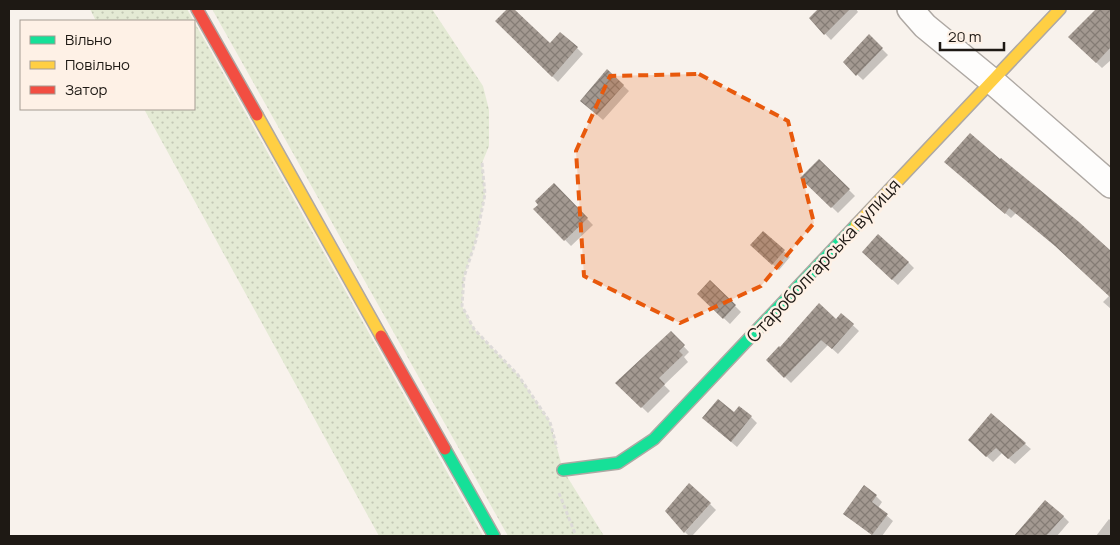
<svg xmlns="http://www.w3.org/2000/svg" width="1120" height="545" viewBox="0 0 1120 545" font-family="Manrope,sans-serif">
	<style>
		.grass { fill: url(#grass-dots) }
		.shadow { fill: #0003 }
		.building { fill: url(#building-cross-hatch) }
		.lines { fill: none; stroke-linecap: round; stroke-linejoin: round }
		.street-casing { stroke: #aea8a3; stroke-width: 28 }
		.fast-casing { stroke: #aea8a3; stroke-width: 14 }
		.slow-casing { stroke: #aea8a3; stroke-width: 14 }
		.jam-casing { stroke: #aea8a3; stroke-width: 14 }
		.path { stroke: #dddad8; stroke-width: 3; stroke-dasharray: 4 2.5; stroke-linecap: butt }
		.street { stroke: #fefdfc; stroke-width: 25 }
		.fast { stroke: #16e098; stroke-width: 11 }
		.slow { stroke: #ffcf43; stroke-width: 11 }
		.jam { stroke: #f24e42; stroke-width: 11 }
		.marked { fill: #e8590c; fill-opacity: 0.2; stroke: #e8590c; stroke-width: 4; stroke-dasharray: 10 6; stroke-linejoin: round }
		.labels { text-anchor: middle; dominant-baseline: central; stroke-width: 5; stroke-linejoin: round; paint-order: stroke }
		.street-label { font-size: 18px; fill: #1e1914; stroke: #fef1e6 }
	</style>
	<defs>
		<pattern id="grass-dots" width="8" height="8" patternUnits="userSpaceOnUse" patternTransform="scale(1.25)"><rect width="8" height="8" fill="#e4ead4"/><path d="M2 2h.1M6 6h.1" fill="none" stroke="#c3c8b5" stroke-width="1.8" stroke-linecap="round"/></pattern>
		<pattern id="building-cross-hatch" width="8" height="8" patternUnits="userSpaceOnUse" patternTransform="scale(1.25)"><rect width="8" height="8" fill="#a39991"/><path d="M0 0l8 8M0 8l8-8" fill="none" stroke="#847c75"/></pattern>
	</defs>
	<rect width="100%" height="100%" fill="#f8f2ec"/>
	<path class="grass" d="M90 9H187L483 536H379L144 109H194V21H96Z
		M212 9H432L483 86 489 110V146L482 163 485 194 476 240 464 277 462 306 474 329 518 375 550 422 563 470 604 536H508Z"/>
	<path class="shadow" d="M509 9H513L550 45 577 48 583 54 558 82 497 21Z
		M819 9H856L858 12 831 40 810 18Z
		M1098 9H1107L1109 11 1111 9V60L1102 68 1070 37Z
		M869 36 888 55 863 80 844 62Z
		M607 70 629 91 603 120 587 106Z
		M819 160 855 196 838 213 802 178Z
		M1000 161 1079 223 1111 254V309L1103 302 1110 295 1063 252 1016 213 1011 218 952 168Z
		M554 185 593 225 571 246 535 209Z
		M763 232 790 257 779 270 758 251Z
		M869 258 908 262 914 268 898 285Z
		M710 281 741 312 730 324 698 294Z
		M841 314 859 331 838 354 828 345 791 383 768 360 836 320Z
		M671 333 689 352 684 357 688 362 664 385 670 391 648 413 617 383Z
		M734 414 751 417 757 423 737 447 710 424Z
		M1025 444 1031 449 1015 464 1002 453 993 462 975 446Z
		M876 496 882 502 878 508 893 521 882 536H873L851 519Z
		M710 504 716 510 692 536H689L685 532Z
		M1063 516 1069 522 1057 536H1028L1021 529Z
		M1109 519 1111 521V536H1096Z"/>
	<path class="building" d="M507 9H514L550 43 560 32 578 47 552 77 495 21Z
		M818 9H850L824 35 809 18Z
		M1096 9H1111V47L1096 63 1068 37Z
		M869 34 883 48 856 76 843 62Z
		M607 69 624 85 597 115 580 101Z
		M970 133 1000 159 1001 158 1079 222 1111 251V298L1055 246 1009 208 1005 214 944 162Z
		M819 159 850 189 831 208 800 178Z
		M554 183 588 218 564 241 533 209 538 205 535 201Z
		M763 231 785 250 772 265 750 245Z
		M878 234 909 262 892 280 862 252Z
		M710 280 736 305 723 319 697 294Z
		M819 303 836 319 841 313 854 324 832 349 821 340 784 378 766 360 779 346 780 347Z
		M671 331 685 345 679 351 683 355 659 378 665 384 641 408 615 383Z
		M718 399 734 412 739 406 752 416 731 442 702 418Z
		M991 413 1026 443 1008 459 996 448 986 457 968 440Z
		M689 483 711 503 684 533 665 511Z
		M864 485 877 495 872 502 888 514 872 535 843 514Z
		M1045 500 1064 516 1046 536H1014Z"/>
	<g class="lines">
		<g class="street-casing">
			<path id="street" d="M910 9 925 26 992 81 1111 185"/>
		</g>
		<g class="fast-casing">
			<path id="fast" d="M445 449 494 536
				M563 470 618 463 654 439 856 225"/>
		</g>
		<g class="slow-casing">
			<path id="slow" d="M257 115 381 336
				M856 225 1060 9"/>
		</g>
		<g class="jam-casing">
			<path id="jam" d="M197 9 257 115
				M381 336 445 449"/>
		</g>
		<path class="path" d="M482 163 485 194 476 240 464 277 462 306 474 329 518 375 550 422 557 448
			M559 493 576 536"/>
		<use href="#street" class="street"/>
		<use href="#fast" class="fast"/>
		<use href="#slow" class="slow"/>
		<use href="#jam" class="jam"/>
	</g>
	<path class="marked" d="M699 74 788 121 814 223 761 286 680 323 584 276 576 151 610 76Z"/>
	<g class="labels">
		<g class="street-label">
			<text transform="translate(823 260) rotate(-47)">Староболгарська вулиця</text>
		</g>
	</g>
	<rect width="1120" height="545" fill="none" stroke="#1e1914" stroke-width="20"/>
	<rect x="20" y="20" width="175" height="90" fill="#fef1e6" stroke="#a49b92"/>
	<rect x="30" y="36" width="25" height="8" fill="#16e098" stroke="#a49b92"/>
	<text x="65" y="45" font-size="15" fill="#1e1914">Вільно</text>
	<rect x="30" y="61" width="25" height="8" fill="#ffcf43" stroke="#a49b92"/>
	<text x="65" y="70" font-size="15" fill="#1e1914">Повільно</text>
	<rect x="30" y="86" width="25" height="8" fill="#f24e42" stroke="#a49b92"/>
	<text x="65" y="95" font-size="15" fill="#1e1914">Затор</text>
	<path d="M940 42v8h64v-8" fill="none" stroke="#1e1914" stroke-width="2.5"/>
	<text x="948" y="42" font-size="15" fill="#1e1914" stroke="#fef1e6" stroke-width="4" paint-order="stroke">20 m</text>
</svg>
